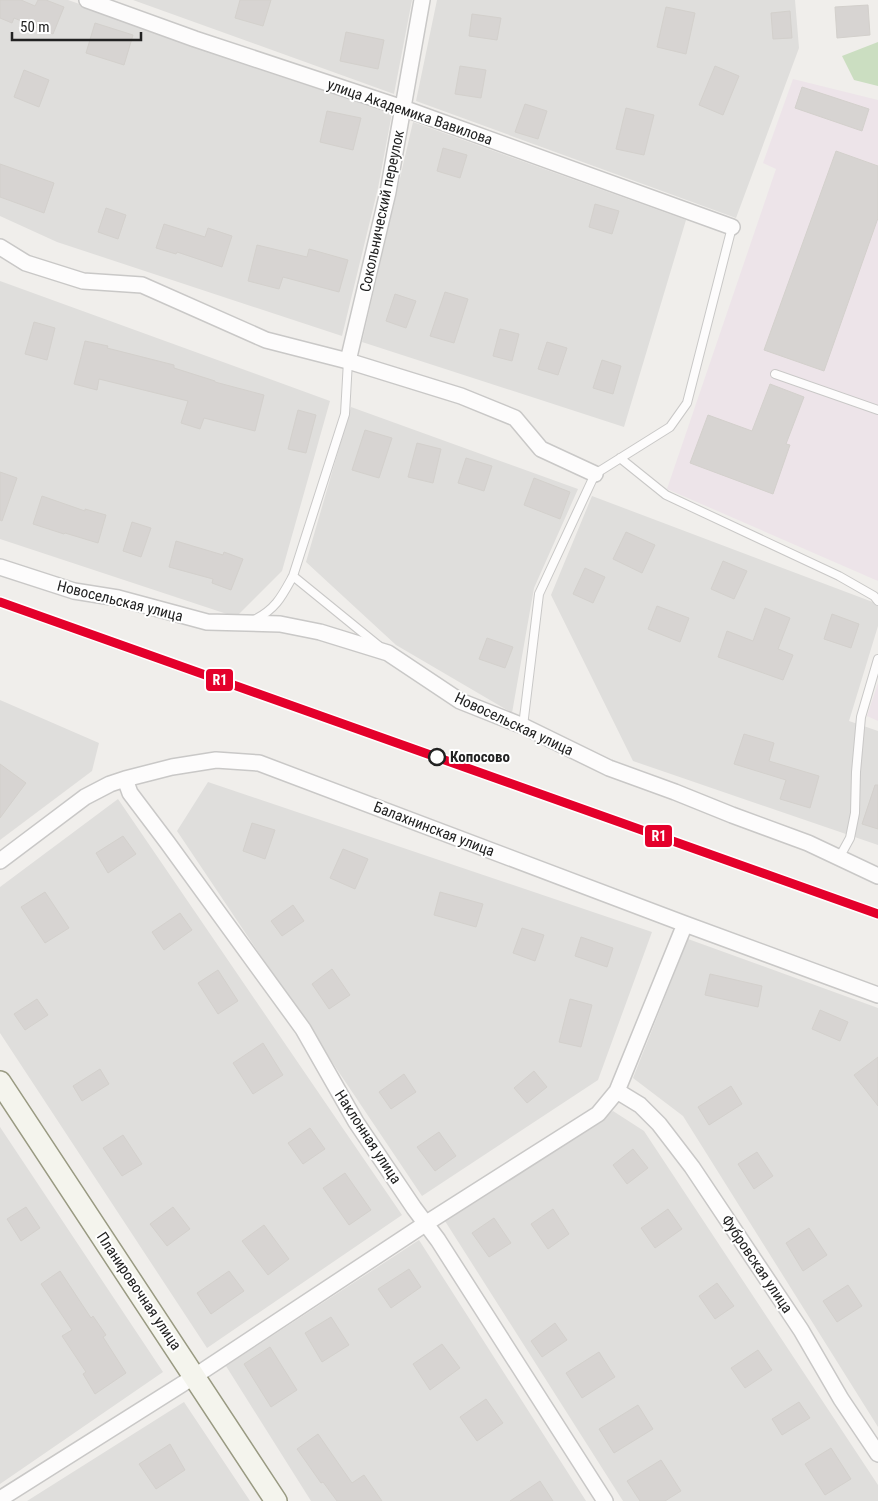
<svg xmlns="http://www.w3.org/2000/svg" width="878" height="1501" viewBox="0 0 878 1501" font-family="'Roboto Condensed',sans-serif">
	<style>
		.residential { fill: #dfdedc }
		.industrial { fill: #ede4e9 }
		.forest { fill: #cbdec1 }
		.building { fill: #d7d4d2; stroke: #d3d0cc }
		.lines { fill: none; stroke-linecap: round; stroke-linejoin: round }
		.lane-casing { stroke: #c9c8c7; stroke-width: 10 }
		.street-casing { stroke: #c9c8c7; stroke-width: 18 }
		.secondary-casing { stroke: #999a82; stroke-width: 24 }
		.lane { stroke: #fdfcfc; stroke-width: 8 }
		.street { stroke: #fdfcfc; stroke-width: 15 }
		.secondary { stroke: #f4f4ed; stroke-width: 21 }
		.rail-1-casing { stroke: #fff; stroke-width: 12 }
		.rail-1 { stroke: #e4002b; stroke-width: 9 }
		.stop-dot { fill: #fff; stroke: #222; stroke-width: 2.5 }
		.labels { text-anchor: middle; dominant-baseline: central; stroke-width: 4; stroke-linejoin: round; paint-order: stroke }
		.street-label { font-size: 15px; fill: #222; stroke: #fff }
		.stop-label { font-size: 15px; font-weight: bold; fill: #222; stroke: #fff; text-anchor: start }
		.line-badge { stroke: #fff; stroke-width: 2 }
		.badge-label { font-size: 14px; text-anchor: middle; font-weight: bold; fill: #fff }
	</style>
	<rect width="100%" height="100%" fill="#f0eeeb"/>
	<path class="residential" d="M0 0H68L392 113 378 188 342 336 57 242 0 216Z
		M133 0H412L394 94Z
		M437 0H795L799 48 736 218 416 101Z
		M413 122 686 220 624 427 362 342Z
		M0 281 330 401 282 571 236 617 0 539Z
		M351 407 578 489 534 588 512 713 396 645 306 562Z
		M592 496 878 604V626L849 721 878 731V845L633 761 551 595Z
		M0 700 99 743 92 771 0 840Z
		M208 782 652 932 598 1080 422 1196 177 831Z
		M118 799 402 1215 207 1348 0 1033V887Z
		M688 939 878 1008V1427L683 1116 633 1078Z
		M613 1111 644 1131 878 1485V1501H623L445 1221Z
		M0 1127 163 1372 0 1484Z
		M419 1240 586 1501H311L226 1366Z
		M184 1402 250 1501H27Z"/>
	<path class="industrial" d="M793 79 878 100V581L667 489 776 169 763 163Z
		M878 683V721L867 716Z"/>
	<path class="forest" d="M878 42V86L854 80 842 56Z"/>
	<path class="building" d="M0 0H21L35 6 38 0H46L64 7 53 34 14 18 12 23 0 18Z
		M240 0H271L263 26 235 18Z
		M868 5 870 35 837 38 835 7Z
		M666 7 695 13 686 54 657 47Z
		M790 11 792 38 773 39 771 13Z
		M472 14 501 18 497 40 469 36Z
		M95 23 133 35 124 65 86 53Z
		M346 32 384 40 378 69 340 61Z
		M460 66 486 70 481 98 455 94Z
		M715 66 739 76 723 115 699 105Z
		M24 70 49 80 39 107 14 97Z
		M802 87 869 109 862 131 795 108Z
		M525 104 547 111 538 139 515 132Z
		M626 108 654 115 644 155 616 149Z
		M327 111 361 118 353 150 320 142Z
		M443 148 467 155 460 178 437 171Z
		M836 151 878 166V218L824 371 764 350Z
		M0 164 54 183 44 213 0 197Z
		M595 204 619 211 612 234 589 227Z
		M106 208 126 215 118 239 98 232Z
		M164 224 205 237 208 228 232 236 222 267 177 252 176 254 156 248Z
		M257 245 307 257 309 249 348 260 339 292 283 277 279 289 248 281Z
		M445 292 468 299 454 343 430 336Z
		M395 294 416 301 406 328 386 321Z
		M34 322 55 328 47 360 25 354Z
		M500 329 519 334 512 361 493 356Z
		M85 341 108 346 107 348 174 365V368L215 381V382L264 395 255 431 204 418 200 429 181 423 188 401 99 379 97 390 74 384Z
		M547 342 567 348 558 375 538 369Z
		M602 360 621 366 613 394 593 388Z
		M770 384 804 397 786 444 790 445 773 494 690 463 708 415 752 431Z
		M298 410 316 415 306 453 288 449Z
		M365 430 392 438 379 478 352 470Z
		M417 443 441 449 433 483 408 477Z
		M466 458 492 466 484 491 458 483Z
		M0 472 17 478 2 521 0 520Z
		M534 478 570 492 560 519 524 505Z
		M42 496 85 511V509L106 515 98 543 65 533 64 534 33 524Z
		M132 522 151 528 141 557 123 551Z
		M626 532 655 545 642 573 613 559Z
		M176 541 223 555 224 552 243 559 231 590 212 583 213 579 169 567Z
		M723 561 747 571 734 599 711 589Z
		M585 568 605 577 593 603 573 594Z
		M657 606 689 618 680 642 648 629Z
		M765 608 790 618 778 649 793 655 783 680 718 657 727 631 753 641Z
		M832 614 859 624 851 648 824 639Z
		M487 638 513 647 505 668 479 659Z
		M744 734 774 743 769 761 819 776 810 808 780 799 786 780 734 764Z
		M0 764 26 783 0 818Z
		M875 785H878V829L862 824Z
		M252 823 275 830 265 859 243 851Z
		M123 836 136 854 108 873 96 853Z
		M343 849 368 859 355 889 330 878Z
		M45 892 69 928 45 943 21 907Z
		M440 892 483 904 476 927 434 915Z
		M293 905 304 921 282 936 271 921Z
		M180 913 192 930 164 950 152 932Z
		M522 928 544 935 535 961 513 953Z
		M581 937 613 948 607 967 575 956Z
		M332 969 350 995 329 1009 312 984Z
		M218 970 238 1001 218 1014 198 983Z
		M710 974 762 986 758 1007 705 995Z
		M37 999 48 1015 25 1030 14 1014Z
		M570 999 592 1005 581 1047 559 1042Z
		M820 1010 848 1022 840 1041 812 1029Z
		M263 1043 283 1075 253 1094 233 1063Z
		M878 1057V1106L854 1075Z
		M100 1069 109 1084 82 1101 73 1086Z
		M534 1071 547 1087 527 1103 514 1088Z
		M404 1074 416 1092 391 1109 379 1092Z
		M731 1086 742 1104 709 1125 698 1107Z
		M310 1128 325 1149 303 1164 288 1143Z
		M439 1132 456 1156 435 1171 417 1147Z
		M123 1135 142 1164 122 1176 103 1148Z
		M633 1149 648 1168 627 1184 613 1165Z
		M757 1152 773 1176 754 1189 738 1164Z
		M345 1173 371 1210 349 1225 323 1188Z
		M26 1207 40 1228 21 1241 7 1219Z
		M173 1207 190 1229 167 1246 150 1224Z
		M553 1209 569 1234 548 1249 531 1224Z
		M668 1209 682 1229 655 1248 641 1228Z
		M494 1218 511 1243 489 1257 472 1233Z
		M264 1225 289 1259 268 1275 242 1241Z
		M809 1228 827 1255 803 1271 786 1243Z
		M409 1269 421 1287 391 1308 378 1289Z
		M60 1271 91 1318 93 1316 106 1335 103 1337 126 1373 95 1394 83 1374 86 1372 62 1336 72 1330 41 1284Z
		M229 1271 244 1291 211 1314 197 1293Z
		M717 1283 734 1306 715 1319 699 1296Z
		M848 1285 862 1306 837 1322 823 1301Z
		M331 1317 349 1345 322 1362 305 1333Z
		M555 1323 567 1340 542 1357 531 1341Z
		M442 1344 460 1368 430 1390 413 1364Z
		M270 1347 297 1390 271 1407 244 1364Z
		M758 1350 772 1370 745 1388 731 1368Z
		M599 1352 615 1377 582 1398 566 1373Z
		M486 1399 503 1423 477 1441 460 1417Z
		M799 1402 810 1418 782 1435 772 1419Z
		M638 1405 653 1429 614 1453 599 1429Z
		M318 1434 352 1483 364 1475 382 1501H337L323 1482 321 1483 297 1449Z
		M170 1444 185 1470 156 1489 139 1464Z
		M831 1448 851 1479 825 1495 805 1464Z
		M661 1460 681 1491 665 1501H640L627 1481Z
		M540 1481 553 1501H510Z"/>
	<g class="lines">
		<g class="lane-casing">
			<path id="lane" d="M775 374 878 410
				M620 458 666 495 839 576 874 596 878 601
				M293 576 379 646
				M254 620C276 609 282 596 293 576L345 414 348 361
				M523 726 539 594 595 474 670 427 687 403 732 227
				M839 858 850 838 855 813 856 772 861 717 878 659"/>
		</g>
		<g class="street-casing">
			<path id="street" d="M87 0 195 39 403 108 732 227
				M0 247 26 263 83 281 142 285 266 340 348 361 461 396 515 418 541 449 595 474
				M348 361 388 192 422 0
				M0 567 74 591 118 598 207 622 280 624 320 632 388 653 460 701 523 726 609 768 675 792 732 815 808 843 878 876
				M125 779 130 793 167 842 303 1029 356 1122 414 1208 438 1240 605 1501
				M0 861 85 797 110 784 125 779 172 767 216 760 259 763 685 924 878 995
				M617 1091 640 1105 659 1124 692 1167 801 1330 841 1399 878 1454
				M0 1499 195 1376 425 1224 598 1114 617 1091 685 924"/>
		</g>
		<g class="secondary-casing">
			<path id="secondary" d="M0 1082 276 1501"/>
		</g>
		<use href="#lane" class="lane"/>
		<use href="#street" class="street"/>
		<use href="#secondary" class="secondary"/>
		<g class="rail-1-casing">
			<path id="rail-1" d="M0 602 878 914"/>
		</g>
		<use href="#rail-1" class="rail-1"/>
	</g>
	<circle class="stop-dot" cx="437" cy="757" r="8"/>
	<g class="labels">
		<g class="street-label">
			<text transform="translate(410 112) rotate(19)">улица Академика Вавилова</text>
			<text transform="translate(382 211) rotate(-78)">Сокольнический переулок</text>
			<text transform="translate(120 601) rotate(14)">Новосельская улица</text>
			<text transform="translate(514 724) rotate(25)">Новосельская улица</text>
			<text transform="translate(434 829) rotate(21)">Балахнинская улица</text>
			<text transform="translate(368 1137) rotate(57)">Наклонная улица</text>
			<text transform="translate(757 1264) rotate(56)">Фубровская улица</text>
			<text transform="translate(139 1291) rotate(56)">Планировочная улица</text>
		</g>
		<g class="stop-label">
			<text x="450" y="757">Копосово</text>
		</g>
	</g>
	<g class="line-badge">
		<rect x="205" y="668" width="29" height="24" rx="5" fill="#e4002b"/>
		<rect x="644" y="824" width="29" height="24" rx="5" fill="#e4002b"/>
	</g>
	<g class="badge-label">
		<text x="220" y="685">R1</text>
		<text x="659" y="841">R1</text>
	</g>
	<path d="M12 32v8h129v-8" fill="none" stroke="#222222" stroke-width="2.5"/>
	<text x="20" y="32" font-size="15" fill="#222222" stroke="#ffffff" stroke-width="4" paint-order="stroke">50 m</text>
</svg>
